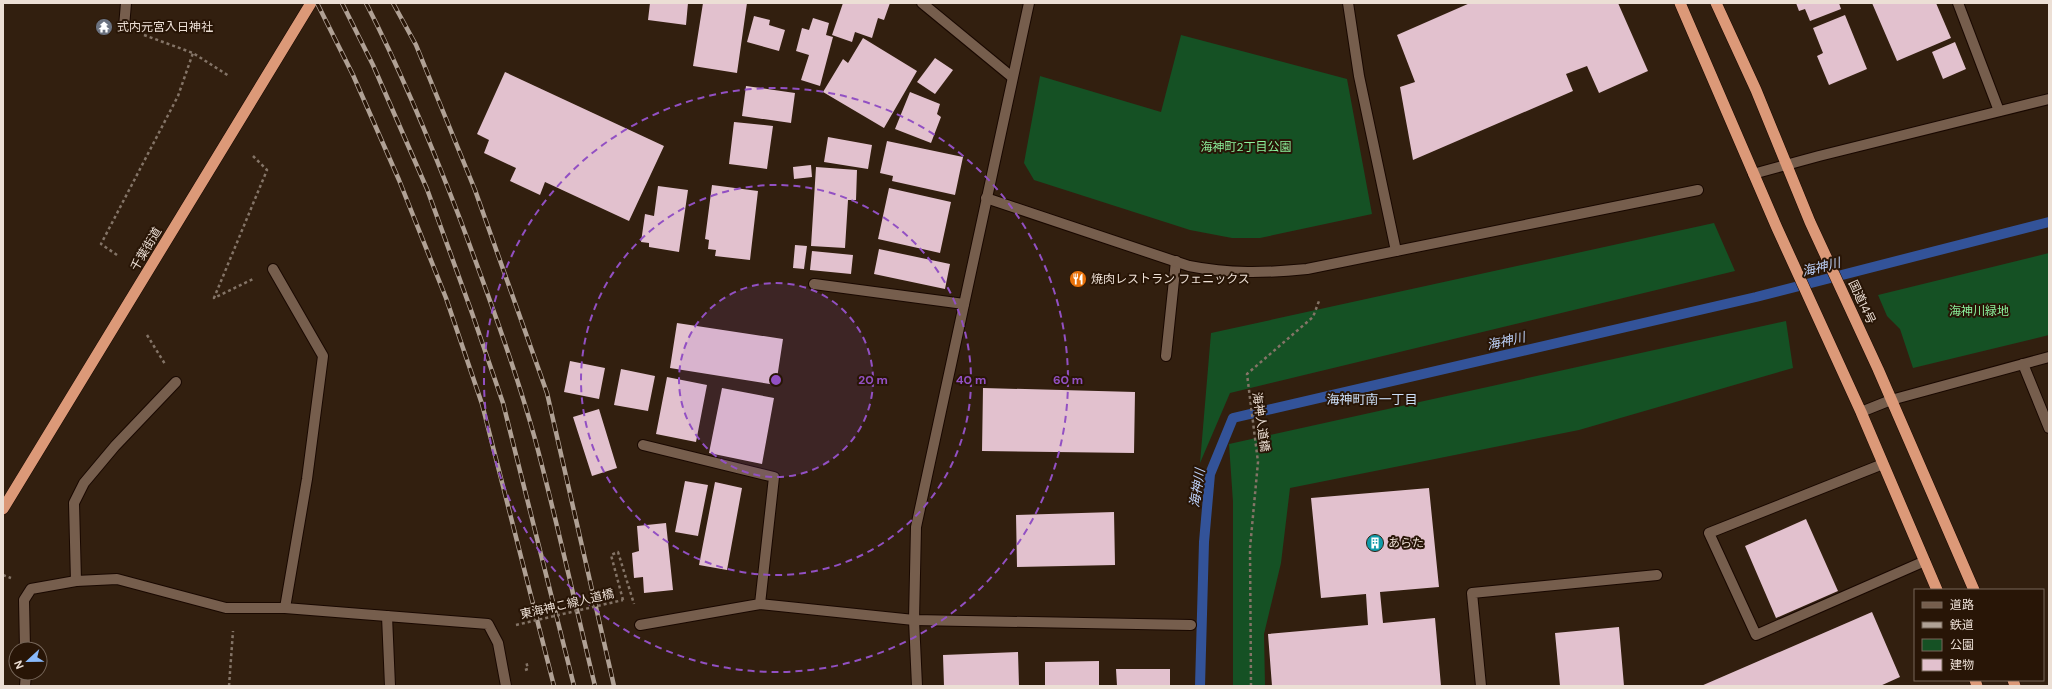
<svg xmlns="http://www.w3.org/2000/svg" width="2052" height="689" viewBox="0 0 2052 689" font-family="'DM Sans','Noto Sans JP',sans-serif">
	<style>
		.green { fill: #155124 }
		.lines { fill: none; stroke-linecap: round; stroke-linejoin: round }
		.stream { stroke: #335399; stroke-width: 10 }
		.building { fill: #e2c1ce }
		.service-casing { stroke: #190800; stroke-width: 12 }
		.minor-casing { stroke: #190800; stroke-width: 12 }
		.tertiary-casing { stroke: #190800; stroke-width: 12 }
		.trunk-casing { stroke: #190800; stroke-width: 12 }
		.path { stroke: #847467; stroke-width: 2.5; stroke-dasharray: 3 3; stroke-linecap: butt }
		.service { stroke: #765e4d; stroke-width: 10 }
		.minor { stroke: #765e4d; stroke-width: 10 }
		.tertiary { stroke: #765e4d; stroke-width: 10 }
		.trunk { stroke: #dc9978; stroke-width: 11 }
		.rail-casing { stroke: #b0a195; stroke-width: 4.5 }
		.rail { stroke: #281506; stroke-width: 3; stroke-dasharray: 9; stroke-linecap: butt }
		.path-bridge { stroke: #847467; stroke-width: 2.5; stroke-dasharray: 3 3; stroke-linecap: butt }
		.ring { fill: none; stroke: #9250c3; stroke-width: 2; stroke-dasharray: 7 5 }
		.labels { text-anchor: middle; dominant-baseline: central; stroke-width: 4; stroke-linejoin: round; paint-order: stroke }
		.poi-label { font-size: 12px; fill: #ecdfd5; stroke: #281506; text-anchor: start }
		.park-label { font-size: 12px; fill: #8cf29d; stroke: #281506 }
		.street-label { font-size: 12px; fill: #ecdfd5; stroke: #281506 }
		.water-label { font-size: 13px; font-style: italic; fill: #bcd0f8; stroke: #281506 }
		.neighbourhood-label { font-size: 13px; fill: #ccdff8; stroke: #281506 }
		.centre { fill: #9250c3; stroke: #281506; stroke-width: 2 }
		.ring-label { font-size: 12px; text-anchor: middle; font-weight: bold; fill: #9250c3; stroke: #281506; stroke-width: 4; stroke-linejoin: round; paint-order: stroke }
	</style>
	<rect width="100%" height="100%" fill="#321f0f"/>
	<path class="green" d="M1181 35 1347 79 1372 214 1260 238H1232L1190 230 1034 180 1024 163 1040 76 1161 112Z
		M1714 223 1735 271 1230 393 1200 463 1211 333Z
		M2049 253V335L1913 368 1900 329 1887 316 1878 295Z
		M1786 321 1793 368 1579 430 1290 488 1281 563 1264 634 1265 686H1233V502L1229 444Z"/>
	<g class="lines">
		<path class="stream" d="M1200 686 1204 542 1210 474 1233 418 1756 297 2049 222"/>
	</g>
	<path class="building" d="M650 3H688L686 25 648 20Z
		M703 3H747L737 73 693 66Z
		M843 3H890L884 20 878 18 872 38 855 32 852 42 832 35Z
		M1470 3H1618L1648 71 1599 93 1587 66 1566 74 1573 91 1413 160 1400 87 1415 82 1397 35Z
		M1796 3H1839L1841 9 1810 21 1805 9 1799 11Z
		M1872 3H1936L1951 38 1897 61Z
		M1845 15 1867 69 1829 85 1817 56 1823 53 1813 28Z
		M754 16 770 20 769 25 785 30 779 51 747 42Z
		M813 18 829 23 826 35 833 37 820 86 801 80 809 55 796 51 802 28 809 30Z
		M863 38 917 71 884 128 823 92 843 59 848 63Z
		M1955 42 1966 69 1943 79 1932 52Z
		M935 58 953 70 935 94 917 82Z
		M505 72 664 146 629 221 545 182 540 195 510 181 516 168 484 153 489 140 477 134Z
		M746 86 795 93 791 123 742 116Z
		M910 92 940 104 937 114 941 117 931 143 895 129Z
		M734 122 773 126 767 169 729 164Z
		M828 137 872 145 868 169 824 162Z
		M887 141 963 157 955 195 892 181 893 176 880 173Z
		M811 165 812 177 794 179 793 167Z
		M816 167 857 170 856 200H848L845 248 811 246Z
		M712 185 758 191 750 260 715 256 716 250 708 249 709 240 705 239Z
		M658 186 688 190 679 252 649 247V243L641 242 645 214 654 216Z
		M889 188 951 202 940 253 878 239Z
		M795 245 807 246 804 269 793 268Z
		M879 249 950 264 945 289 874 274Z
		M812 251 853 255 851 274 810 270Z
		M677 323 783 339 776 385 670 368Z
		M570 361 605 368 599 399 564 392Z
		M621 369 655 376 648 411 614 405Z
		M667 377 707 385 696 442 656 434Z
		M722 388 774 398 762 464 709 453Z
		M983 388 1135 392 1134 453 982 451Z
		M599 409 617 468 592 476 573 417Z
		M685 481 708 485 698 536 675 532Z
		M715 482 742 488 727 570 699 565Z
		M1429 488 1439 587 1380 592 1383 623 1435 618 1441 686H1272L1268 634 1368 625 1366 594 1321 598 1311 498Z
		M1114 512 1115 565 1017 567 1016 515Z
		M1806 519 1838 591 1776 618 1745 546Z
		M666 523 673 590 644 593 643 577 634 578 632 553 639 551 637 526Z
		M1872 612 1900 677 1880 686H1701Z
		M1619 627 1624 686H1560L1555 633Z
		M1018 652 1019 686H944L943 655Z
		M1099 661V686H1045V662Z
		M1116 669H1170V686H1117Z"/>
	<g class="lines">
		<g class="service-casing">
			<path id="service" d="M1348 3 1359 76 1396 251
				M124 27 126 3
				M814 284 964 304
				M1166 356 1176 261
				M2023 364 2049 428
				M643 445 774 477 760 604
				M76 581 74 503 84 483 115 446 176 382
				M387 616 390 686
				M640 625 760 604 914 620 1191 625
				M1481 686 1472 593 1657 575"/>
		</g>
		<g class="minor-casing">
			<path id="minor" d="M922 3 1012 77
				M1958 3 1999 111
				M986 198 1189 266C1229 274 1266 273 1307 269L1698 190
				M273 269 323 356 307 479 285 608
				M1861 412 1891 400 2049 357
				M1883 464 1709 533 1756 635 1925 561
				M25 649 24 600 31 589 76 581 117 579 226 608H285L488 624 498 643 506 686"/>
		</g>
		<g class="tertiary-casing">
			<path id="tertiary" d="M1753 174 1819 156 2049 99
				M25 686 26 673
				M917 686 914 620 916 527 1029 3"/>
		</g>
		<g class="trunk-casing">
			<path id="trunk" d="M1680 3 1777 228 1861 412 1937 590
				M1716 3 1756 90 1810 222 1878 369 1974 590
				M3 509 311 3
				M1975 680 1977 686
				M2013 680 2015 686"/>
		</g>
		<path class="path" d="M144 35 193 53 229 76
			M253 156 267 170 214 298 253 279
			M117 255 101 244 178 96 193 53
			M147 335 165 364
			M3 575 11 578
			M623 600 611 555 618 552 634 604
			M525 670 528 669 526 661
			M229 686 233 631
			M1251 686 1250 548 1258 462 1247 374 1313 317 1319 301"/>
		<use href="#service" class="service"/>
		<use href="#minor" class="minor"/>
		<use href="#tertiary" class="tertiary"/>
		<use href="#trunk" class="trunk"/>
		<g class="rail-casing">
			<path id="rail" d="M317 3 353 75 399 180 446 298 482 404 554 686
				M342 3 373 65 427 189 472 313 503 403 574 686
				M366 3C402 73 432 146 460 219 487 292 514 364 535 439 557 521 575 604 595 686
				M393 3 416 45 475 190 547 393 614 686"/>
		</g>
		<use href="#rail" class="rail"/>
		<path class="path-bridge" d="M516 625 623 600"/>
	</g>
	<circle cx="776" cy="380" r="97" fill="#9250c3" fill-opacity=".12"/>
	<g class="ring">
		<circle cx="776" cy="380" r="97"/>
		<circle cx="776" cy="380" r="195"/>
		<circle cx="776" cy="380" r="292"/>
	</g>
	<defs>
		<g id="temple-disc" transform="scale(0.9)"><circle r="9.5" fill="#6b7280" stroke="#281506"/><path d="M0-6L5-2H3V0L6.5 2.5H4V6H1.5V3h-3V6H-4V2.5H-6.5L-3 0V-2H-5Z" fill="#fff"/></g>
		<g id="restaurant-disc" transform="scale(0.9)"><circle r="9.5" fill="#e8710a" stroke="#281506"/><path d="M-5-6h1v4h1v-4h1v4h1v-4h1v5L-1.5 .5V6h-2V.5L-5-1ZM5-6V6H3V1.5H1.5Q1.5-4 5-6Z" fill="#fff"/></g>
		<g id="building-disc" transform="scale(0.9)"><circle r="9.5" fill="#0f9aa8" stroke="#281506"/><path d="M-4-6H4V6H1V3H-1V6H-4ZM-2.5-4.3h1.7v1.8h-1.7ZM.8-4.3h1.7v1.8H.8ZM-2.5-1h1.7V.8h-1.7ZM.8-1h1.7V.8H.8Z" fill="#fff"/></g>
	</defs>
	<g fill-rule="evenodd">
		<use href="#temple-disc" x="104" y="27"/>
		<use href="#restaurant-disc" x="1078" y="279"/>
		<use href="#building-disc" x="1375" y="543"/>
	</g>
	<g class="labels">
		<g class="poi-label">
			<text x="117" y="27">式内元宮入日神社</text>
			<text x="1091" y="279">焼肉レストラン フェニックス</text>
			<text x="1388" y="543">あらた</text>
		</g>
		<g class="park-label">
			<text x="1246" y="147">海神町2丁目公園</text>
			<text x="1979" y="311">海神川緑地</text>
		</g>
		<g class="street-label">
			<text transform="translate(146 249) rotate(-59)">千葉街道</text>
			<text transform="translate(1862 302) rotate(65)">国道14号</text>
			<text transform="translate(1261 422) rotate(82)">海神人道橋</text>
			<text transform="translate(567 604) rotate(-13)">東海神こ線人道橋</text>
		</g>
		<g class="water-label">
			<text transform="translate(1821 267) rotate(-14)">海神川</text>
			<text transform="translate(1506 341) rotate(-13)">海神川</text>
			<text transform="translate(1197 488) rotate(-81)">海神川</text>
		</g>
		<g class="neighbourhood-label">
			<text x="1372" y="399">海神町南一丁目</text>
		</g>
	</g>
	<circle cx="776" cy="380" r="6" class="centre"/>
	<g class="ring-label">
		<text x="873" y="384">20 m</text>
		<text x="971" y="384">40 m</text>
		<text x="1068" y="384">60 m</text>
	</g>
	<rect width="2052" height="689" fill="none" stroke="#ecdfd5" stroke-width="8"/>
	<rect x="1914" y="589" width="130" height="92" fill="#281506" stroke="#766659"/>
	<rect x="1922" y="602" width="20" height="6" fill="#765e4d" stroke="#766659"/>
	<text x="1950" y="609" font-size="12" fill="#ecdfd5">道路</text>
	<rect x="1922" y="622" width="20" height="6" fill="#b0a195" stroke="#766659"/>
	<text x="1950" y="629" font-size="12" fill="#ecdfd5">鉄道</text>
	<rect x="1922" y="639" width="20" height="12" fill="#155124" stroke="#766659"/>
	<text x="1950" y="649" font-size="12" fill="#ecdfd5">公園</text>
	<rect x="1922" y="659" width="20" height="12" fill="#e2c1ce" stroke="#766659"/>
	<text x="1950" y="669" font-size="12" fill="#ecdfd5">建物</text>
	<g transform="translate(28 661) rotate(248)"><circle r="19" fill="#281506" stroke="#766659"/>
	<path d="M0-3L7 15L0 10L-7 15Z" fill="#89bafc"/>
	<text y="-6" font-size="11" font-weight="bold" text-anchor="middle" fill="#ecdfd5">N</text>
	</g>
</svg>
